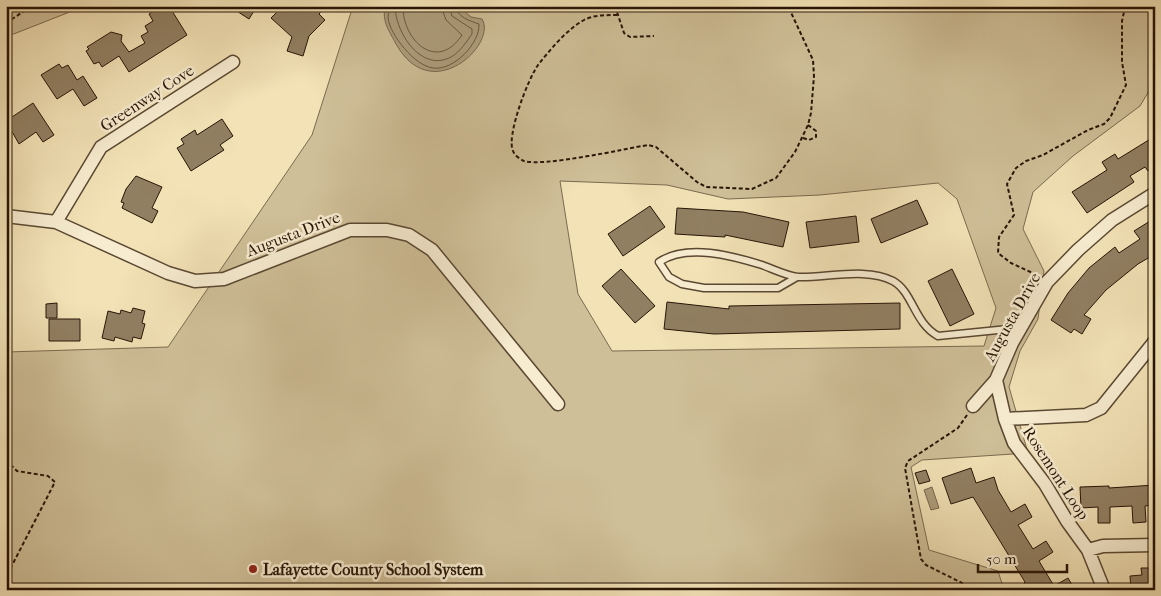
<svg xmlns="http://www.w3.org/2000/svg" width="1161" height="596" viewBox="0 0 1161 596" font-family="'IM FELL French Canon',serif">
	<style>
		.green { fill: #cfbf98; stroke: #7b6a4f; fill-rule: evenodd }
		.water { fill: #ad9c7a; stroke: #77664c }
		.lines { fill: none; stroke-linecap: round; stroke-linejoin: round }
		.shore { stroke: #6a5840; stroke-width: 1 }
		.building { fill: #917f62; stroke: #271406 }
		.service-casing { stroke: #5a4832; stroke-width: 9 }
		.minor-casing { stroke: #5a4832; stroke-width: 15 }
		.path { stroke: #271406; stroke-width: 2; stroke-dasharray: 4 2.5; stroke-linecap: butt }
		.service { stroke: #f7ecd0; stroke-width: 6 }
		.minor { stroke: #f7ecd0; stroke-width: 12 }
		.poi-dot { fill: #8f2418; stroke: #f7ecd0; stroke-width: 2 }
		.labels { text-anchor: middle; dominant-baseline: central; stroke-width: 5; stroke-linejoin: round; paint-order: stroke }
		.street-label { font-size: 16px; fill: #271406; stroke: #f7ecd0 }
		.poi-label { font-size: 16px; font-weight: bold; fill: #271406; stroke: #f7ecd0; text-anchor: start }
	</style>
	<rect width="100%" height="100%" fill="#f2e2b6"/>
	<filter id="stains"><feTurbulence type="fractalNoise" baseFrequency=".004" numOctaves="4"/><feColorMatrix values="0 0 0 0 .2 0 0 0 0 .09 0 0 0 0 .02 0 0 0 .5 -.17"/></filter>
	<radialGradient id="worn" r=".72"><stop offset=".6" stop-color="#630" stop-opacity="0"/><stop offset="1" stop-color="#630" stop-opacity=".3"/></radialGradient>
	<path class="green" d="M6 6H85L6 37Z
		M353 6H1155V81L1140 106 1073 156 1033 192 1023 229 1044 271 1038 319 1020 351 1009 387 1028 453 922 460 911 467 929 550 998 571 1004 590H6V352L168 347 312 135ZM560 181 667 185 728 199 820 195 938 183 957 199 996 308 984 346 612 351 578 294Z"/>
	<path class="water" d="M385 6H458L471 17 482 19C498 44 430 109 395 42 388 29 382 21 385 6Z
		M932 487 939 508 931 510 924 490Z"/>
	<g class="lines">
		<path class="shore" d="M389 6C389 10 388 14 388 18 390 35 415 66 433 68 454 71 480 43 479 24 470 21 457 17 455 6
			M395 6C395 32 421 73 451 57 460 52 467 41 472 34V29L452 16 449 6
			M403 6C402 40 437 73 462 35L446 20 441 6"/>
	</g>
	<path class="building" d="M161 6H169L187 35 129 72 119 56 102 67 99 62 94 64 86 51 89 49 87 47 111 32 122 35 121 41 129 52 145 43 141 36 148 32 145 26 153 21 149 14Z
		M229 6H257L249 19Z
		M283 6H327L319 14 325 20 309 36 303 56 287 51 292 37 271 18Z
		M59 64 62 68 68 65 77 80 83 76 97 98 84 106 73 89 57 99 41 75Z
		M33 103 54 135 43 142 36 132 19 144 6 121Z
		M222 119 233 136 220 145 224 150 191 171 177 148 184 144 181 139 195 130 197 135Z
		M1152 138 1155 143V167L1148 171 1145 167 1130 176 1134 182 1087 213 1072 192 1107 170 1102 162 1115 154 1118 159Z
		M136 176 162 187 152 208 158 211 152 223 122 208 124 203 121 202 126 189Z
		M917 200 928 224 881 243 871 219Z
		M650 206 665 227 623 256 608 234Z
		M677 208 743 212 789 222 783 247 725 235V237L675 234Z
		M856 216 859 242 810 248 806 222Z
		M1155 218V254L1138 264 1106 290 1084 315 1091 319 1082 334 1074 329 1071 333 1051 320 1068 293 1089 268 1115 247 1119 253 1140 239 1134 231Z
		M621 269 655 306 635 323 602 286Z
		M952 269 974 314 950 326 928 281Z
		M667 302 729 309V306L900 303V329L714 334 664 329Z
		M57 303V318H46V304Z
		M133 308 145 311 142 323 145 324 141 339 133 337 132 342 115 337 114 341 102 338 108 311 120 314 121 310 131 313Z
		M49 319H80V341H49Z
		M971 468 976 483 994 477 998 490 1011 512 1025 504 1032 517 1018 525 1033 549 1046 541 1053 552 1039 561 1054 586 1068 578 1075 590H1028L1024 583 1025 582 973 497 951 504 942 478Z
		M926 470 930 481 919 484 915 473Z
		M1155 485V505L1145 506 1146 522 1133 523 1132 506 1110 507V523H1098V507L1081 508 1080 487 1109 486V488Z
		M1141 568H1153L1155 589 1131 590 1130 576 1142 575Z"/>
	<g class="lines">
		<g class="service-casing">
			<path id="service" d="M797 277 778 288H704L682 284 669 277 659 262C687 243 733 256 762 265 773 269 787 276 798 277 826 278 867 267 893 281 913 292 914 323 938 336L1019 328"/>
		</g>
		<g class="minor-casing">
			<path id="minor" d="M6 216 56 222 168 273 195 281 224 279 350 230H387L409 235 432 250 558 404
				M56 222 101 147 233 62
				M996 380 1005 419 1014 443 1045 484 1067 521 1088 550 1104 590
				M973 406 996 380 1012 343 1047 282 1078 250 1112 220 1155 193
				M1005 419 1086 415 1101 408 1155 341
				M1088 550 1103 546 1155 545"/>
		</g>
		<path class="path" d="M615 6 624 33 630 37 654 36
			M617 15C606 15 593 15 584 20 566 30 550 50 538 65 528 79 506 136 513 151 515 156 520 159 524 161 543 167 624 149 648 145L656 147 697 182 706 187 752 189 776 178 795 152 808 125 811 113 814 76 813 60 788 6
			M6 23 32 6
			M803 138 809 140 816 137V131L808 125
			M1037 275 1011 263 998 253 999 237 1014 215 1007 184 1016 168 1026 161 1043 155 1088 130 1104 124 1110 118 1126 85 1122 62V21L1124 12 1127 9 1140 6
			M967 415 958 428 908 461 905 468 921 559 926 565 976 590
			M6 460 17 471 48 476 55 482 6 577"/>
		<use href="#service" class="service"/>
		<use href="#minor" class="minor"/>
	</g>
	<circle class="poi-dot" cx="253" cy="569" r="5"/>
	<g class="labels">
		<g class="street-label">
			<text transform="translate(147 98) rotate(-33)">Greenway Cove</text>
			<text transform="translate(293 234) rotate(-21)">Augusta Drive</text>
			<text transform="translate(1012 317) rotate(-61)">Augusta Drive</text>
			<text transform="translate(1056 473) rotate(57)">Rosemont Loop</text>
		</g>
		<g class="poi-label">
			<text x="263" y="569">Lafayette County School System</text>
		</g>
	</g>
	<rect width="1161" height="596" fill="none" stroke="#f2e2b6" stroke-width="25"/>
	<rect x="8" y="8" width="1146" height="581" fill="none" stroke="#271406" stroke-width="2.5"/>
	<rect x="12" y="12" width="1136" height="571" fill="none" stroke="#271406"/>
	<path d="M978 564v8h89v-8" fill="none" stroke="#271406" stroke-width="2.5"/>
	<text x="986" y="564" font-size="15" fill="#271406" stroke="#f7ecd0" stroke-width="4" paint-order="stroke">50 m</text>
	<rect width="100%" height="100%" filter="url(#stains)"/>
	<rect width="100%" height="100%" fill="url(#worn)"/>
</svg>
